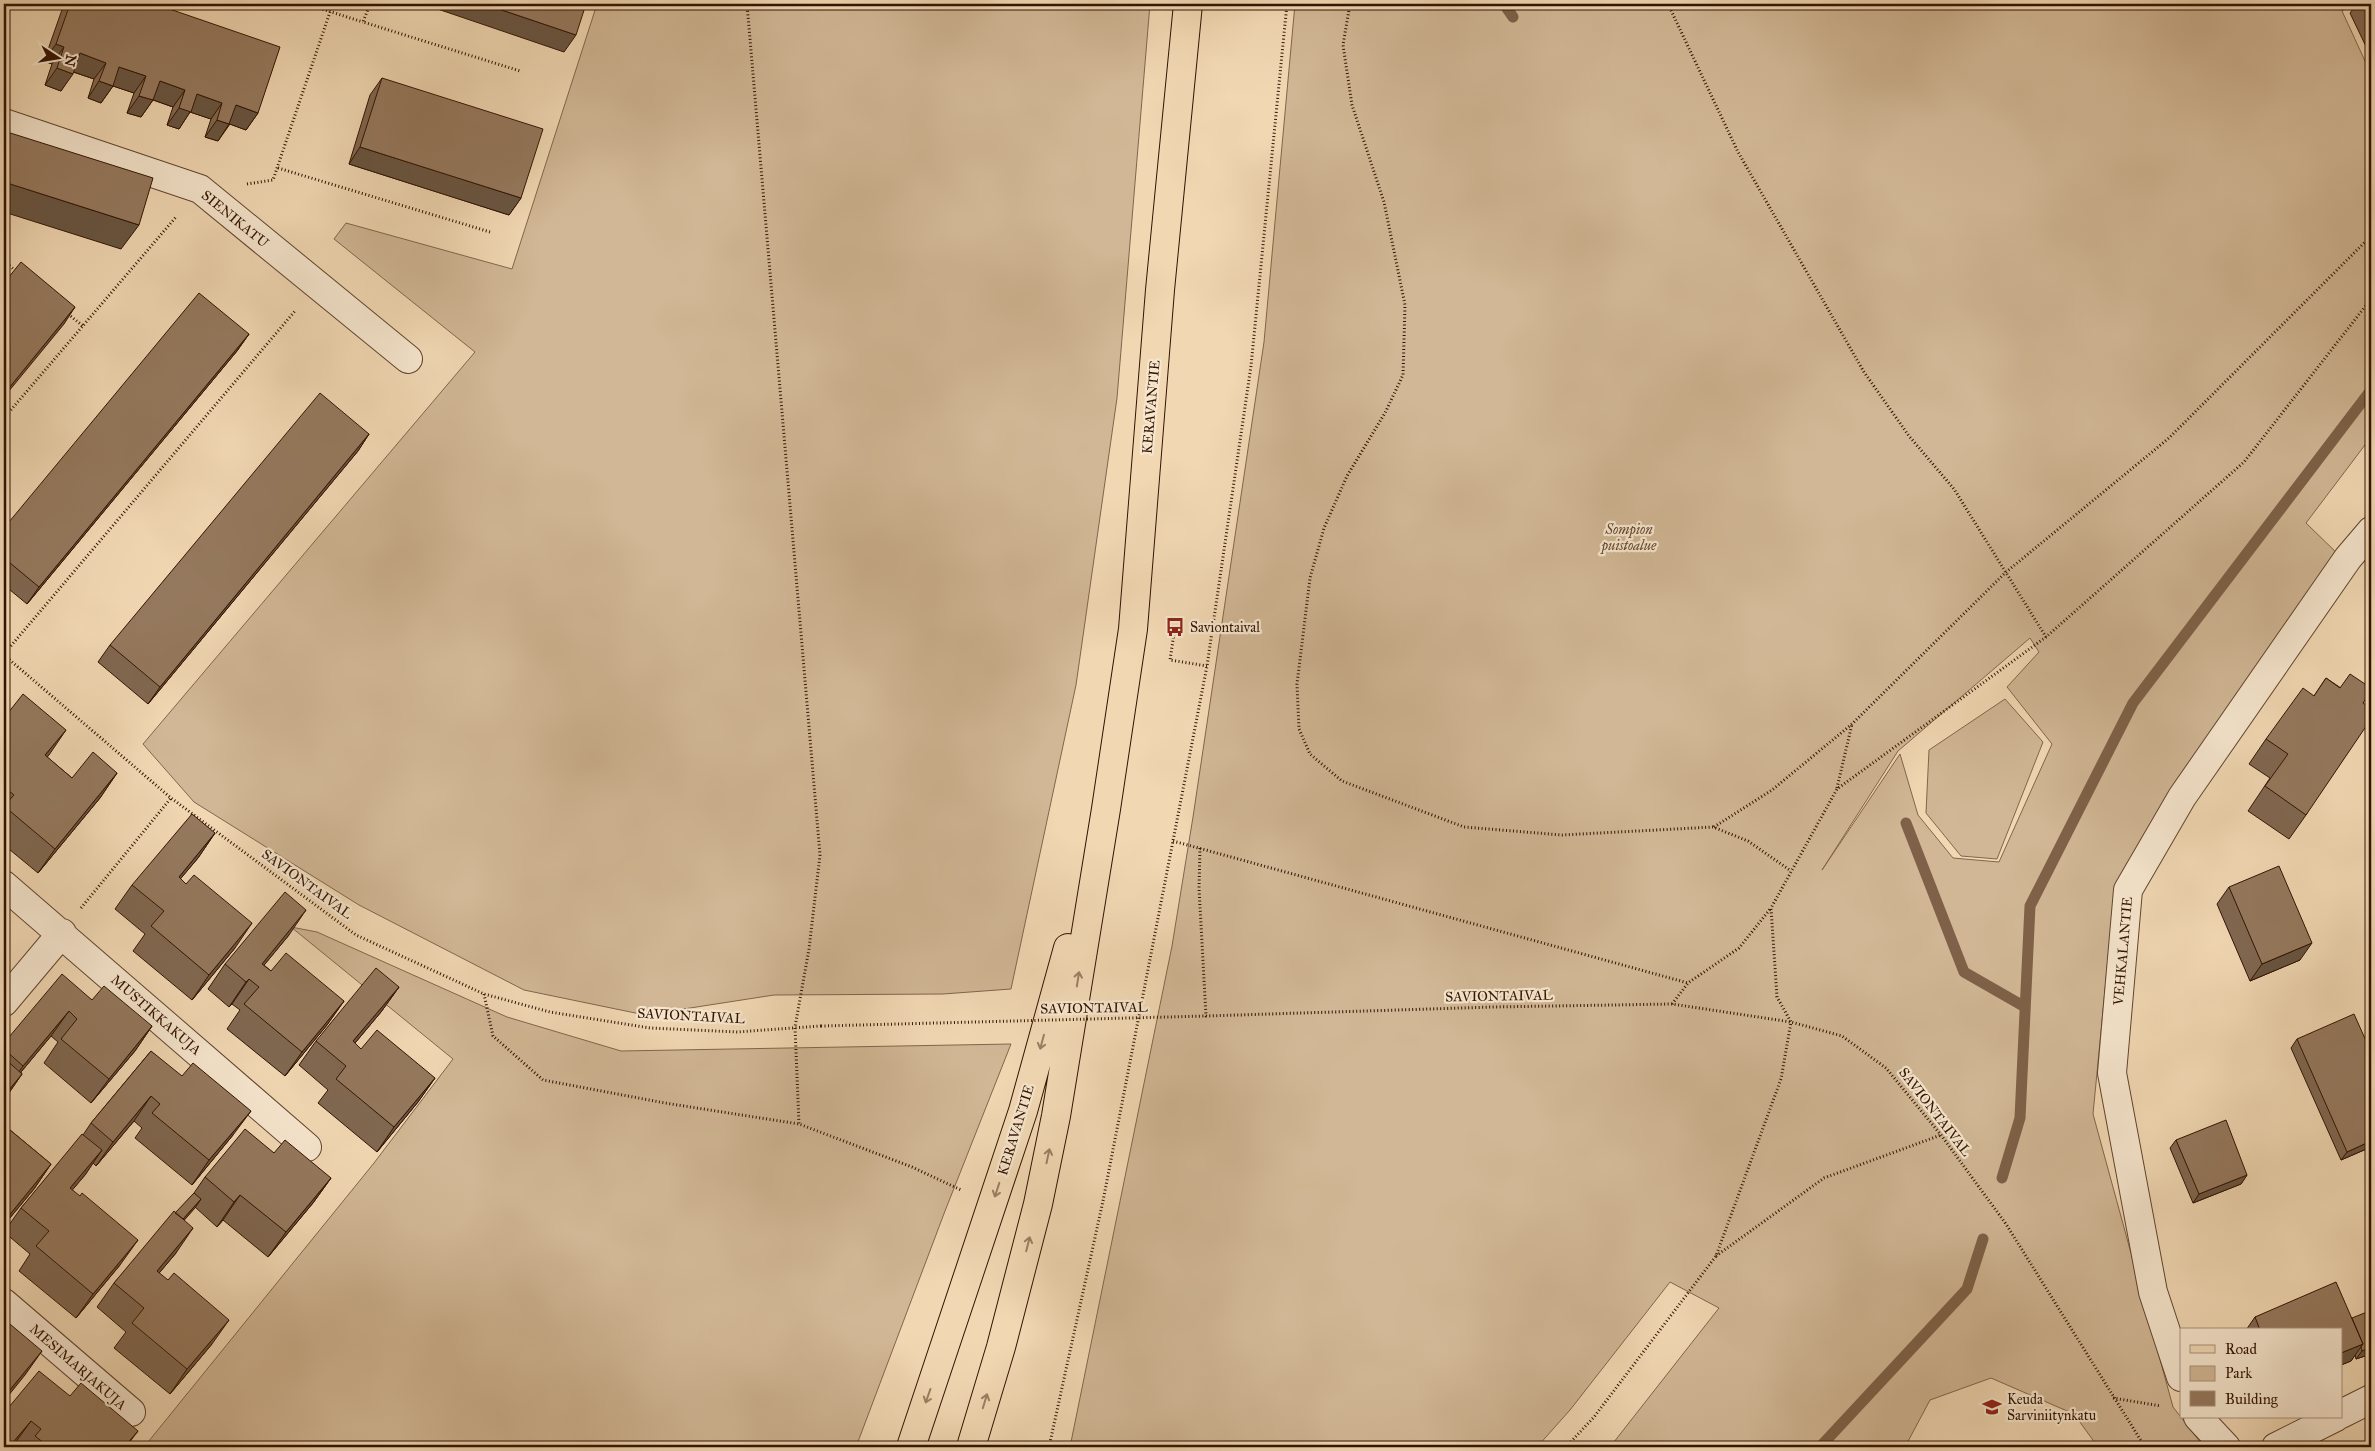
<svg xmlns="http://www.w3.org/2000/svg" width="2375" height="1451" viewBox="0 0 2375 1451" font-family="'IM FELL Great Primer',serif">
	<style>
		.green { fill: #d1b795; stroke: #82654c; fill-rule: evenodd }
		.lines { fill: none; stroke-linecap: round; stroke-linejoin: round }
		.stream { stroke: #7e6148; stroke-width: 11 }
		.minor-casing { stroke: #62442e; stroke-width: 30 }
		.primary-casing { stroke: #321302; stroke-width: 30 }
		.path { stroke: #321302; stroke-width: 3; stroke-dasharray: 1 2.5; stroke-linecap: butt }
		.minor { stroke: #f6e6ce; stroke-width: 28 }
		.primary { stroke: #f1d8b3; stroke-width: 28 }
		.path-bridge { stroke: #321302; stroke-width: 3; stroke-dasharray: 1 2.5; stroke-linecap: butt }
		.wall { fill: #806851; stroke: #321302 }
		.shaded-wall { fill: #685542; stroke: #321302 }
		.building { fill: #95795e; stroke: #321302 }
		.oneway { stroke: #9b7f63 }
		.labels { text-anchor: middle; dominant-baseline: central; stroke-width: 4.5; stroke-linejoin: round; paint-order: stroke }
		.street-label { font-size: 14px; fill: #321302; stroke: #f6e6ce }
		.park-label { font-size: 14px; font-style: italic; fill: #62442e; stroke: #f6e6ce }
		.poi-label { font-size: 14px; fill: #321302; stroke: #f6e6ce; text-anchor: start }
	</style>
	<rect width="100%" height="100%" fill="#f1d8b3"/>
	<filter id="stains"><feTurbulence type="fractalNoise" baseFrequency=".004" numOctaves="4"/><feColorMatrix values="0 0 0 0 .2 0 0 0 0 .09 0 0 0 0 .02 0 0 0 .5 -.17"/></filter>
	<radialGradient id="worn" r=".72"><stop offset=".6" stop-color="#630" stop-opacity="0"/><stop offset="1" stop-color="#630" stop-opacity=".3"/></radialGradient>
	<path class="green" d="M597 4H1150L1117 398 1076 685 1011 989 943 994 774 995 645 1015 524 990 359 905 194 802 143 744 475 352 334 239 346 223 512 269Z
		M1295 4H2352L2342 11 2371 74V437L2306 523 2342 558 2115 887 2093 1114 2173 1407 2204 1447H2098L2074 1414 1991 1378 1930 1400 1905 1447H1610L1719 1308 1670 1282 1570 1410 1537 1447H1070L1172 946 1193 817 1264 342ZM2030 638 2039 652 2007 687 2052 744 1999 862 1953 858 1918 815 1900 754 1822 870 1898 751Z
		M2005 699 2043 742 1997 859 1961 856 1926 813 1929 750Z
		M291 927 317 932 507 1017 621 1051 1011 1044 945 1211 856 1447H144L374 1163 453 1059Z"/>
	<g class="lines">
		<path class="stream" d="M1504 4 1513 17
			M1906 823 1964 972 2025 1007
			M2002 1178 2020 1118 2030 906 2133 703 2371 390
			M1820 1447 1967 1289 1983 1239"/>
		<g class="minor-casing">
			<path id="minor" d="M4 123 200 189 408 359
				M4 885 307 1147
				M4 1002 62 933
				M4 1303 131 1412
				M2181 1377 2153 1292 2112 1073 2128 890 2182 797 2348 558 2371 531
				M2341 1414 2371 1399
				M2198 1417 2226 1447
				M2276 1447 2336 1417"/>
		</g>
		<g class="primary-casing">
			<path id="primary" d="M911 1447 1023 1111 1068 948
				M971 1447 1001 1347 1038 1204 1056 1116 1106 809 1133 629 1160 290 1188 4"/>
		</g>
		<path class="path" d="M306 4 363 22
			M370 4 363 22 520 71
			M747 4 820 855 809 949 795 1027 799 1124
			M1350 4 1343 45 1352 105 1384 202 1405 305 1403 375 1385 413 1347 476 1324 528 1310 578 1297 684 1299 729 1310 754 1342 781 1464 827 1562 835 1713 827 1748 841 1791 871
			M1668 4 1738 152 1864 372 1909 436 1954 489 2046 637
			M278 168 490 232
			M247 184 273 180 330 12
			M4 261 17 272
			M68 314 83 326
			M4 418 176 217
			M1175 627 1170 660 1207 666
			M4 654 295 311
			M4 655 171 798 356 935 484 994 550 1012 650 1028 738 1032 821 1026
			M1837 788 1852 724
			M1714 827 1772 790 1852 724 2005 573 2169 438 2371 236
			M1173 841 1688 983
			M1200 848 1199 888 1206 1016 1493 1007 1672 1004 1791 1022 1842 1036 1886 1068 1941 1135 2006 1224 2145 1447
			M81 908 171 798
			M484 994 493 1036 543 1080 665 1103 799 1124 912 1167 961 1190
			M1672 1004 1688 983 1739 948 1771 908
			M1716 1256 1824 1178 1941 1135
			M2113 1398 2161 1406
			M1049 1447 1103 1201 1207 666 1251 366 1287 4
			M1566 1447 1594 1417 1716 1256 1781 1079 1791 1022 1777 997 1771 908 1837 789 2046 637 2244 462 2371 299"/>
		<use href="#minor" class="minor"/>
		<use href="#primary" class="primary"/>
		<path class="path-bridge" d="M821 1026 1206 1016"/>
	</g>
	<path class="wall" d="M64 4H155L258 113 246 130 230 124 218 141 205 137 211 119 190 112 179 129 167 125 173 107 153 100 141 117 127 113 134 93 113 86 101 103 88 98 94 79 73 72 61 91 45 85 52 64 44 61Z
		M2357 4H2371V57L2350 13Z
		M382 78 521 198 509 215 349 164 370 95Z
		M249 334 237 351 27 604 4 585V528Z
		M369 434 358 451 148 704 98 662 110 645Z
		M2326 678 2363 703 2306 815 2289 839 2248 811 2270 778 2249 764 2266 739 2314 696Z
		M4 718 49 755 47 757 72 778 117 773 100 798 38 873 4 845Z
		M215 833 198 858 180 879 235 948 192 1000 133 951 145 934 115 909 132 885Z
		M2229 887 2300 960 2250 981 2217 904Z
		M289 935 264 965 271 971 344 1001 327 1025 285 1076 227 1029 240 1010 232 1004 229 1007 208 989 225 964Z
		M399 987 381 1012 355 1043 361 1049 435 1078 418 1102 377 1152 318 1103 328 1090 299 1065 316 1041Z
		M92 1000 152 1026 135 1051 91 1103 44 1063 58 1042 51 1036 21 1072 22 1074 4 1100V1043Z
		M2297 1039 2371 1052V1147L2341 1160 2291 1048Z
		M151 1051 233 1135 192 1185 135 1138 142 1128 134 1121 96 1166 93 1163 85 1175 72 1190 120 1265 76 1318 19 1271 30 1254 4 1232 21 1208 83 1135 91 1123Z
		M4 1125 51 1164 34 1189 4 1225Z
		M2176 1140 2247 1175 2241 1184 2193 1203 2170 1148Z
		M274 1153 331 1178 313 1203 268 1257 223 1220 217 1227 195 1207 184 1220 176 1253 159 1273 212 1344 170 1394 114 1348 126 1332 97 1307 114 1283 194 1193 205 1177Z
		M2255 1317 2352 1318 2371 1354 2356 1359 2355 1355 2351 1361 2341 1365V1330H2246Z
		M4 1413 126 1447H15L13 1446Z"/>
	<path class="shaded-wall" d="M423 4H484L576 35 564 52Z
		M56 44 64 47 52 64 44 61Z
		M80 53 106 63 94 79 68 70Z
		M119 67 146 76 134 93 107 84Z
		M57 68 73 74 61 91 45 85Z
		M99 81 113 86 101 103 88 98Z
		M160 81 185 90 173 107 148 98Z
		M197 94 222 103 211 119 190 112 179 129 167 125 179 108Z
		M139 96 153 100 141 117 127 113Z
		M236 105 258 113 246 130 224 122Z
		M217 120 229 124 218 141 205 137Z
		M360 147 521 198 509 215 349 164Z
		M4 182 139 225 121 249 4 212Z
		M75 307 64 324 4 397V394Z
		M249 334 237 351 27 604 39 587Z
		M369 434 358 451 148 704 160 687Z
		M66 730 49 755 27 780 45 755Z
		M117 773 100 798 38 873 55 849Z
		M215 833 198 858 161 902 179 877Z
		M306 910 289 935 251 981 262 964Z
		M252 923 235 948 192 1000 209 975Z
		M2312 943 2300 960 2250 981 2262 964Z
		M249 979 232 1004 229 1007 246 982Z
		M399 987 381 1012 340 1061 353 1041Z
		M344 1001 327 1025 285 1076 302 1052Z
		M69 1011 51 1036 6 1090 23 1066Z
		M152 1026 135 1051 91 1103 109 1079Z
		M22 1074 4 1100V1096Z
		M435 1078 418 1102 377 1152 394 1127Z
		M151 1096 134 1121 96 1166 113 1142Z
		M251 1111 233 1135 192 1185 209 1160Z
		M2371 1141V1147L2341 1160 2347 1152Z
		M102 1150 85 1175 53 1213 70 1188Z
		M51 1164 34 1189 4 1225V1222L7 1218Z
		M2247 1175 2241 1184 2193 1203 2199 1194Z
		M331 1178 313 1203 268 1257 286 1232Z
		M240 1195 223 1220 217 1227 234 1202Z
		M201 1199 195 1208 164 1243 170 1234Z
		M193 1228 176 1253 140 1296 157 1271Z
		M138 1240 120 1265 76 1318 93 1294Z
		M229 1320 212 1344 170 1394 187 1369Z
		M2363 1344 2351 1361 2341 1365V1353Z
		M2371 1347V1354L2356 1359 2362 1351Z
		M42 1351 25 1375 4 1401V1397Z
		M31 1421 12 1447H9Z
		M138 1431 126 1447H124Z"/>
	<path class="building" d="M70 4H155L280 47 258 113 236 105 229 124 217 120 222 103 197 94 191 112 179 108 185 90 160 81 153 100 139 96 146 76 119 67 113 86 99 81 106 63 80 53 73 74 57 68 64 47 56 44Z
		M484 4H586L576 35Z
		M2366 4H2371V16Z
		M382 78 543 129 521 198 360 147Z
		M4 131 153 178 139 225 4 182Z
		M21 262 75 307 4 394V283Z
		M199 293 249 334 39 587 4 558V528Z
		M320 393 369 434 160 687 110 645Z
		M2350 674 2371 688V691L2363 703 2371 709V719L2306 815 2265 786 2288 754 2266 739 2303 688 2314 696 2326 678 2340 688Z
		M23 694 66 730 45 755 72 778 93 752 117 773 55 849 4 806 14 795 4 787V718Z
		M192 814 215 833 179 877 186 884 194 875 252 923 209 975 151 926 164 911 132 885Z
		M2279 866 2312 943 2262 964 2229 887Z
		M285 892 306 910 262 964 271 971 286 953 344 1001 302 1052 244 1004 259 987 249 979 246 982 225 964Z
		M4 896 9 900 4 906Z
		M376 968 399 987 353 1041 361 1049 377 1030 435 1078 394 1127 336 1079 346 1066 316 1041Z
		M62 974 92 1000 104 986 152 1026 109 1079 61 1039 77 1019 69 1011 23 1066 4 1049V1043Z
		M2354 1014 2371 1052V1141L2347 1152 2297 1039Z
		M151 1051 182 1076 193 1063 251 1111 209 1160 152 1113 160 1104 151 1096 113 1142 91 1123Z
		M4 1058 22 1074 4 1096Z
		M2226 1120 2247 1175 2199 1194 2176 1140Z
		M4 1125 51 1164 7 1218 4 1215Z
		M245 1129 274 1153 285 1140 331 1178 286 1232 240 1195 234 1202 205 1177Z
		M82 1134 102 1150 70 1188 80 1196 82 1193 138 1240 93 1294 36 1246 49 1231 21 1208Z
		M194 1193 201 1199 183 1219 175 1213Z
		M174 1211 193 1228 157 1271 168 1280 174 1273 229 1320 187 1369 132 1323 144 1308 114 1283Z
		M2336 1282 2363 1344 2341 1353V1330H2260L2255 1317Z
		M2367 1312 2371 1322V1347L2362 1351 2361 1347 2363 1344 2352 1318Z
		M4 1319 42 1351 4 1397Z
		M39 1371 70 1396 81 1383 138 1431 124 1447H49L35 1436 41 1429 31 1421 9 1447H4V1413Z"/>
	<defs><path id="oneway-shaft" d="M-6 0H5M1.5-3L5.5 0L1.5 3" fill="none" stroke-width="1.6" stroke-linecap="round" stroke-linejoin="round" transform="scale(1.25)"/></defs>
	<g class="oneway">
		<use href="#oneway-shaft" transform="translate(1078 979) rotate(-81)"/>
		<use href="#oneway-shaft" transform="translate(1042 1042) rotate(105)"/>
		<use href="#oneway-shaft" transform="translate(1048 1156) rotate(-78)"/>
		<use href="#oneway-shaft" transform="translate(997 1190) rotate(108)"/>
		<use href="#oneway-shaft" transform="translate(1028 1244) rotate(-76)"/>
		<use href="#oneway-shaft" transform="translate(928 1396) rotate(109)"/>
		<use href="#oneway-shaft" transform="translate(985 1401) rotate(-73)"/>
	</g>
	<defs>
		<g id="bus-bare" transform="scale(1.5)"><path d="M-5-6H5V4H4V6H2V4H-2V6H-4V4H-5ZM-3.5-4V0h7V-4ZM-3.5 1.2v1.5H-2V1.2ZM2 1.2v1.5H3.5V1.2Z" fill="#8f2418" stroke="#f6e6ce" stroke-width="2.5" paint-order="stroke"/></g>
		<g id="school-bare" transform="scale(1.5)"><path d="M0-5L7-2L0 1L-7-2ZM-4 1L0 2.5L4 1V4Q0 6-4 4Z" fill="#8f2418" stroke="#f6e6ce" stroke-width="2.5" paint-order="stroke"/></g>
	</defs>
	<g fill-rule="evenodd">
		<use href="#bus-bare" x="1175" y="627"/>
		<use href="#school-bare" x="1992" y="1407"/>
	</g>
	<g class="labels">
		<g class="street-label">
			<text transform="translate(235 219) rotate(39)">SIENIKATU</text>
			<text transform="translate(1151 407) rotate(-85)">KERAVANTIE</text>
			<text transform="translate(307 884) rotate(36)">SAVIONTAIVAL</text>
			<text transform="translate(2123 951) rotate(-85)">VEHKALANTIE</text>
			<text transform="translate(1499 996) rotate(-1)">SAVIONTAIVAL</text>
			<text transform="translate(1094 1008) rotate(-1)">SAVIONTAIVAL</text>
			<text transform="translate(156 1015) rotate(41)">MUSTIKKAKUJA</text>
			<text transform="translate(691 1016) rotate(3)">SAVIONTAIVAL</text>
			<text transform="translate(1935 1112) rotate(52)">SAVIONTAIVAL</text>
			<text transform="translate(1016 1130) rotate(-73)">KERAVANTIE</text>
			<text transform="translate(78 1367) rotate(41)">MESIMARJAKUJA</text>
		</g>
		<g class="park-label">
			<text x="1629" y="529">Sompion<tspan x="1629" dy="16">puistoalue</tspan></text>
		</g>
		<g class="poi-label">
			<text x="1190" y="627">Saviontaival</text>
			<text x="2007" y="1399">Keuda<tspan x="2007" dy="16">Sarviniitynkatu</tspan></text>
		</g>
	</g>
	<rect width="2375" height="1451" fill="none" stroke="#f1d8b3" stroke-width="20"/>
	<rect x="5" y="5" width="2365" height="1441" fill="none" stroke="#321302" stroke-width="2.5"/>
	<rect x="10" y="10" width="2355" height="1431" fill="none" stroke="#321302"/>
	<rect x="2180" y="1328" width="162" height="90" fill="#f6e6ce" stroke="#a8927c"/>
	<rect x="2190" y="1345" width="25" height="8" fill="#f1d8b3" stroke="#a8927c"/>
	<text x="2225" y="1354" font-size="15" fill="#321302">Road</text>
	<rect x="2190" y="1366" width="25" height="15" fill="#d1b795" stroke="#a8927c"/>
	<text x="2225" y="1378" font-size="15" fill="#321302">Park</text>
	<rect x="2190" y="1391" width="25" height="15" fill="#95795e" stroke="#a8927c"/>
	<text x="2225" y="1404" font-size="15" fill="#321302">Building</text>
	<g transform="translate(58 58) rotate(102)" stroke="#f6e6ce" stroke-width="4" paint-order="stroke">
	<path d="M0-4L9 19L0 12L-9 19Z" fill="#321302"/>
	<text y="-8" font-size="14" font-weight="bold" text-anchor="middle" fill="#321302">N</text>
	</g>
	<rect width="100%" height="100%" filter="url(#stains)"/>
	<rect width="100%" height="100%" fill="url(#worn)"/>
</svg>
